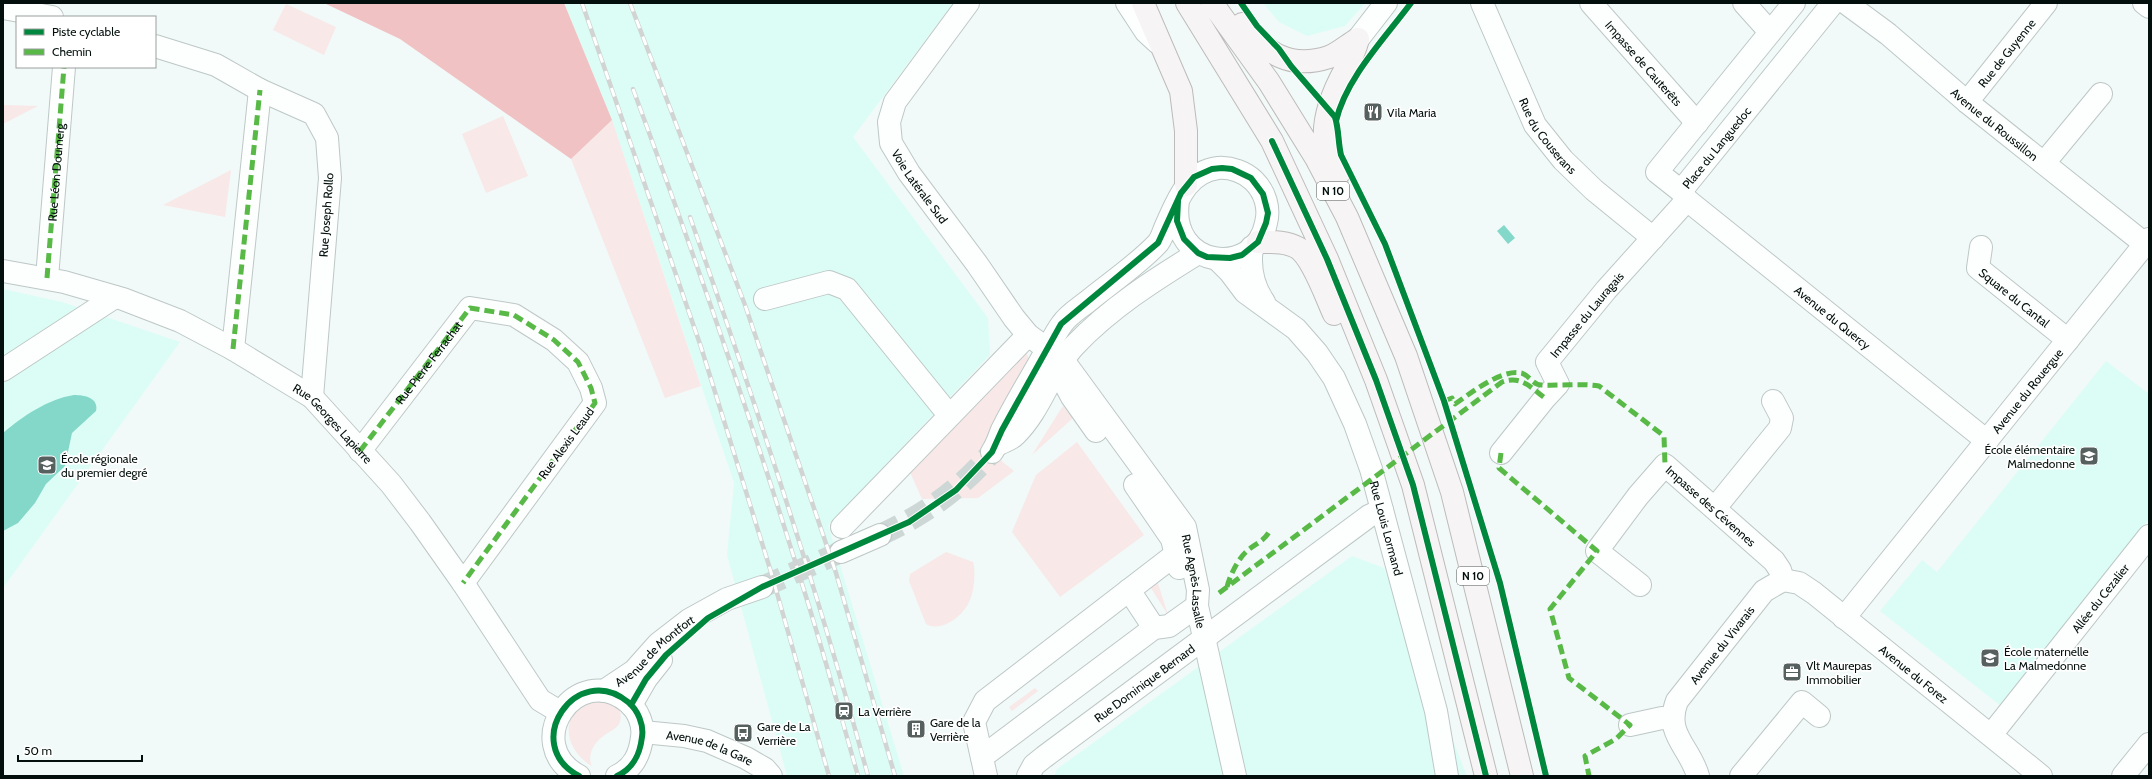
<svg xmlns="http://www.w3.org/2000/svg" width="2152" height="779" viewBox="0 0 2152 779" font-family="Cabin,sans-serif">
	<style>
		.built { fill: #dcfdf5 }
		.green { fill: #f8e8e8 }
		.forest { fill: #f0c2c4 }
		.water { fill: #84d8ca }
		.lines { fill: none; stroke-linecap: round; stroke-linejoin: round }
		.minor-tunnel { stroke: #cdd7d5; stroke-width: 22; stroke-dasharray: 22 11; stroke-linecap: butt }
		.minor-casing { stroke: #bdc8c6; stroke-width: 24 }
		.major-casing { stroke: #bdbbba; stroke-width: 24 }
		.minor { stroke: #fdfefe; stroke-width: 22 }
		.major { stroke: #f6f4f4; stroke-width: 22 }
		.rail-casing { stroke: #d1d4d3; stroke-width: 4.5 }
		.rail { stroke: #fff; stroke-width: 3; stroke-dasharray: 9; stroke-linecap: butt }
		.quiet { stroke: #58b947; stroke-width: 5; stroke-dasharray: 10 5; stroke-linecap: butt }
		.cycleway-casing { stroke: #fff; stroke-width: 8 }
		.cycleway { stroke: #00873e; stroke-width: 6 }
		.labels { text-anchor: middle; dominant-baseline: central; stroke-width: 3.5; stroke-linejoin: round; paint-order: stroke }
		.shield { fill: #fff; stroke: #4e5755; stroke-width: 1 }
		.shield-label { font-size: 11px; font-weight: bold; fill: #020f0c }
		.street-label { font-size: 12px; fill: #020f0c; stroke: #fff }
		.poi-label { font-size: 12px; fill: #020f0c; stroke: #fff; text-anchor: start }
	</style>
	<rect width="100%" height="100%" fill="#f1faf8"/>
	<path class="built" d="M564 3H953L853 137 988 318 990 355 828 525 904 776H787L727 555 734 483 612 120Z
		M1263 3H1365L1345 26 1307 36 1279 22Z
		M3 289 62 302 180 342 3 588Z
		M2106 361 2149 394V519L2001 706 1880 611 1922 560 1937 572Z
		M1352 556 1384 568 1467 776H1054L1057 769Z"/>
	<path class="green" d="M286 4 336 27 324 55 273 30Z
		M3 105 38 106 3 124Z
		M503 116 528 176 486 193 462 134Z
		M612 120 701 386 665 398 571 159Z
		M231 170 225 217 163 205Z
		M1026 350 1029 360 983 446 1014 471 978 498 922 499 909 470Z
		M1063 406 1073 418 1032 455 1059 412Z
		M1077 442 1144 535 1060 597 1012 532 1036 475Z
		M946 552 973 562C976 572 974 593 969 602 963 616 941 633 926 624L909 581 910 574Z
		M1156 577 1168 615 1147 582Z
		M1035 688 1038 691 1012 711 1009 707Z
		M601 700 619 706C625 729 614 727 601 738 593 744 587 757 592 766 571 755 558 725 580 707 585 703 595 701 601 700Z"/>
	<path class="forest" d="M324 3H564L612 120 571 159 400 39Z"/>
	<path class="water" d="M1504 225 1515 238 1508 244 1497 231Z
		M74 395C85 395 99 398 96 411L72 433 65 466 46 484 35 503 18 523 3 531V433C23 416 48 399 74 395Z"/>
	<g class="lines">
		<path class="minor-tunnel" d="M880 535C924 515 961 489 992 452
			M762 587 841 552"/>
		<g class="minor-casing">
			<g id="minor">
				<path id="s1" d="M968 3 895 102 889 122 891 143 909 173 977 264 1014 318 1028 335 1063 360 1185 527 1198 590 1197 606 1235 776"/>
				<path d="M1127 3 1146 32 1158 43"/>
				<path id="s2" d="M1482 3 1535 125 1563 160 1594 190 1653 238"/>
				<path id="s3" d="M1591 3 1697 123"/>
				<path d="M1744 3 1770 32"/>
				<path id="s4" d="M1794 3 1657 172 1681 191 1687 200 1987 441"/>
				<path id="s5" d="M1846 3 1888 34 1967 102 2145 244"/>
				<path d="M2144 3 2149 7"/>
				<path d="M3 8 52 17"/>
				<path d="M1358 39 1386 3"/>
				<path d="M155 46 216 65 260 90 314 114 327 138 330 178 312 397"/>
				<path id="s6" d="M1967 102 2046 3"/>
				<path d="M2044 163 2101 94"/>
				<path id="s7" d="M1681 191 1833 3"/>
				<path d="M1252 247C1249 267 1252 285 1264 302"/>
				<path id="s8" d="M1981 247 1978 268 2068 340"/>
				<path id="s9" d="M1217 259 1230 272 1245 292 1296 329 1317 353 1334 378 1355 424 1371 469 1436 711 1447 776"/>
				<path id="s10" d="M3 271 64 282 123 299 180 321 233 349 312 397 391 484 420 522 463 583 540 700 560 712"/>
				<path id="s11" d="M47 278 64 67"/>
				<path d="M765 299 829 282 847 289 949 415"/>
				<path d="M233 349 260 90"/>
				<path d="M1057 369 1072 397 1096 431"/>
				<path d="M3 370 115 297"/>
				<path d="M999 444C1004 441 1012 439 1015 435 1041 410 1050 372 1074 346 1110 308 1154 280 1198 253"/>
				<path id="s12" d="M360 451 470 308 514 315 554 340 578 362 591 388 595 403 463 583"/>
				<path d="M992 452C997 445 999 437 1002 430 1015 404 1031 378 1045 353 1051 343 1055 333 1062 324 1068 315 1078 309 1087 302 1110 283 1136 266 1157 244 1161 240 1163 233 1165 228 1177 202 1186 172 1218 168 1231 167 1245 172 1254 181 1265 192 1270 208 1266 223 1255 279 1168 268 1178 201"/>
				<path id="s13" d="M1501 453 1545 398 1558 384 1547 362 1606 290 1687 200"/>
				<path d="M1135 485 1172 539 1179 568"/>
				<path d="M1715 508 1780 428 1782 418 1773 401"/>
				<path d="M842 527 1028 335"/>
				<path d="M841 552 880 535"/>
				<path id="s14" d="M1640 585 1597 551 1638 496 1665 465 1774 561 1780 570 1783 580"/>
				<path d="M1129 590 1154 628"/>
				<path id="s15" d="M1844 618 2149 239"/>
				<path id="s16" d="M604 691 634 671 658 644 689 620 727 599 762 587"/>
				<path d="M631 705 646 679 661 660"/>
				<path d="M1630 725 1662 718 1672 719"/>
				<path id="s17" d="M643 732 684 736 707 741 746 758 765 769 771 776"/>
				<path id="s18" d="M1991 735 2149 536"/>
				<path d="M982 757 1154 628 1169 626 1197 606"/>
				<path d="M579 776C519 744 577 660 628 702 638 710 644 725 642 737 640 754 634 768 617 776"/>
				<path d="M986 776 974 722 985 701 1176 554"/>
				<path id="s19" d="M1028 776 1034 765 1044 757 1369 516 1382 510"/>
				<path id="s20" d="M1698 776C1690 747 1664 734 1677 701L1764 591 1783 580 1799 583 1814 593 2041 776"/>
				<path d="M1741 776 1802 702 1819 716"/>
				<path d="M2123 776 2149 744"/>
			</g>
		</g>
		<g class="major-casing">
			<path id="major" d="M1143 3 1181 91 1186 131V185
				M1187 3 1272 141 1327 259 1376 380 1413 485 1486 776
				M1212 3 1269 82 1316 158 1347 217 1406 356 1452 492 1522 776
				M1242 24C1267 53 1289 70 1329 57 1339 53 1349 44 1358 39
				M1338 175C1333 164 1327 152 1325 140 1323 117 1334 90 1345 70 1351 59 1355 51 1358 39
				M1258 242C1271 242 1286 241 1298 248 1313 258 1326 297 1334 314"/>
		</g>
		<use href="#minor" class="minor"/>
		<use href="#major" class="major"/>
		<g class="rail-casing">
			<path id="rail" d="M582 3 701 347 771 572 829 776
				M630 3 745 305 836 573 895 776
				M633 89C694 254 752 420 803 587 823 650 840 713 858 776
				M690 217C755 402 817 587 868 776"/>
		</g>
		<use href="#rail" class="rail"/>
		<path class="quiet" d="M47 278 64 67
			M233 349 260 90
			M1444 401 1452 398 1455 404C1471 393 1501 369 1521 373 1528 374 1533 385 1541 385 1560 386 1580 383 1599 386L1664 436 1665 465
			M360 451 470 308 514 315 554 340 578 362 591 388 595 403 463 583
			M1501 453 1499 468 1597 551 1550 609 1569 678 1630 725 1616 739 1585 756 1589 776
			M1227 587C1230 575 1238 559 1247 551 1255 544 1264 541 1269 532
			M1219 593 1502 382C1521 375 1530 387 1545 398"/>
		<g class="cycleway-casing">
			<path id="cycleway" d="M1241 3 1257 26 1279 49 1291 66 1335 117C1339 130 1338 142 1341 155L1385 244 1444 401 1500 583 1546 776
				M1336 121C1346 78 1385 38 1411 3
				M1272 141 1327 259 1376 380 1413 485 1486 776
				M631 705 646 679 666 655 708 618 762 587 909 522 956 490 992 452 1002 430 1061 324 1158 243 1181 193 1194 177 1212 169 1222 168 1232 169 1251 178 1263 194 1268 213 1266 223 1258 242 1242 255 1230 258 1207 257 1198 253 1184 239 1177 221 1178 201
				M579 776C519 744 577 660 628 702 638 710 644 725 642 737 640 754 634 768 617 776"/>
		</g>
		<use href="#cycleway" class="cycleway"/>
	</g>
	<defs>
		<g id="restaurant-square" transform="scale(1)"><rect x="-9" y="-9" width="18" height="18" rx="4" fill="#56615f" stroke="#fff"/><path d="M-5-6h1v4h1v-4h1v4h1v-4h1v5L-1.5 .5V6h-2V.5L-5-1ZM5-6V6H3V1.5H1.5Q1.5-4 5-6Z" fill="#fff"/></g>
		<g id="school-square" transform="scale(1)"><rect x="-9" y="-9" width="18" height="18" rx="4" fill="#56615f" stroke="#fff"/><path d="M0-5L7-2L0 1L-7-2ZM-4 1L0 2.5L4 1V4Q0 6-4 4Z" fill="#fff"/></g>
		<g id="office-square" transform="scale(1)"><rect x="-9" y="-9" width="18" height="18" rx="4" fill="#56615f" stroke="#fff"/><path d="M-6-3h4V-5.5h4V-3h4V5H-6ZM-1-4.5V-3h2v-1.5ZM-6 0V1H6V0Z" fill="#fff"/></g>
		<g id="station-square" transform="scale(1)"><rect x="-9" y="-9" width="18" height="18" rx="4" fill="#56615f" stroke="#fff"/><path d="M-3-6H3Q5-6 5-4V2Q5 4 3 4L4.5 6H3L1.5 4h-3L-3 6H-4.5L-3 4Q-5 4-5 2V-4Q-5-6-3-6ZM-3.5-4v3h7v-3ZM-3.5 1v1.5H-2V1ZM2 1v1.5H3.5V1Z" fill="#fff"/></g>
		<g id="building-square" transform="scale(1)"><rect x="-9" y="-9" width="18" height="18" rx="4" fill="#56615f" stroke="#fff"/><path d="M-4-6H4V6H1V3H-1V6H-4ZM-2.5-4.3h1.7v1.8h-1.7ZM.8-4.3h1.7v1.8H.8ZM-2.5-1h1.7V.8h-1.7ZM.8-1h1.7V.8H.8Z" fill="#fff"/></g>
		<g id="bus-square" transform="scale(1)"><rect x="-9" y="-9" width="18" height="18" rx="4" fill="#56615f" stroke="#fff"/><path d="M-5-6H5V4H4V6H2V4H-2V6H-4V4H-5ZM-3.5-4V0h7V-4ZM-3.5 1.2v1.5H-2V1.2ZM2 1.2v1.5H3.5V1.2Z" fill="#fff"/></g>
	</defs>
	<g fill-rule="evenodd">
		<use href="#restaurant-square" x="1373" y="112"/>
		<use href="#school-square" x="2089" y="456"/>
		<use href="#school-square" x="47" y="465"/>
		<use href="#school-square" x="1990" y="658"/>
		<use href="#office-square" x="1792" y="672"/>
		<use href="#station-square" x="844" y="711"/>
		<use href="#building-square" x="916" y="729"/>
		<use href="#bus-square" x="743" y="733"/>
	</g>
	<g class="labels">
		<g class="shield">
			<rect x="1317" y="182" width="32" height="18" rx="3"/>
			<rect x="1457" y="567" width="32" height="18" rx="3"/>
		</g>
		<g class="shield-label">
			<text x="1333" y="191">N 10</text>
			<text x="1473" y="576">N 10</text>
		</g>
		<g class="street-label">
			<text stroke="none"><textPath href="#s6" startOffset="63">Rue de Guyenne</textPath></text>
			<text stroke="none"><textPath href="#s3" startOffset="80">Impasse de Cauterêts</textPath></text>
			<text stroke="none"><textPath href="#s5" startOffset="192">Avenue du Roussillon</textPath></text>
			<text stroke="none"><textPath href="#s2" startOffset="149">Rue du Couserans</textPath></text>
			<text stroke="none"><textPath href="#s7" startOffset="56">Place du Languedoc</textPath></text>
			<text stroke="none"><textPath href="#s11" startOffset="106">Rue Léon Doumerg</textPath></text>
			<text stroke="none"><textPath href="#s1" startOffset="217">Voie Latérale Sud</textPath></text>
			<text transform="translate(326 215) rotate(-86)">Rue Joseph Rollo</text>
			<text stroke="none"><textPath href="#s8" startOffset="68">Square du Cantal</textPath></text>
			<text stroke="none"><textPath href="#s13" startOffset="176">Impasse du Lauragais</textPath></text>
			<text stroke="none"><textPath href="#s4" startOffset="446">Avenue du Quercy</textPath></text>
			<text stroke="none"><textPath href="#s12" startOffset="112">Rue Pierre Ferrachat</textPath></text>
			<text stroke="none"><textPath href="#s15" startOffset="292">Avenue du Rouergue</textPath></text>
			<text stroke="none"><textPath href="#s10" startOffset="370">Rue Georges Lapierre</textPath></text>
			<text transform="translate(566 443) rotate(-54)">Rue Alexis Leaud</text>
			<text stroke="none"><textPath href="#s14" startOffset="226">Impasse des Cévennes</textPath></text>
			<text stroke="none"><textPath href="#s9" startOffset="328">Rue Louis Lormand</textPath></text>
			<text stroke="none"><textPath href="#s1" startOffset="706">Rue Agnès Lassalle</textPath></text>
			<text stroke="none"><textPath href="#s18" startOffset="175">Allée du Cezalier</textPath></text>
			<text stroke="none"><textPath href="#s20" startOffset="153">Avenue du Vivarais</textPath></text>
			<text stroke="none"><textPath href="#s16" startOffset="65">Avenue de Montfort</textPath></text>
			<text stroke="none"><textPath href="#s20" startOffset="406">Avenue du Forez</textPath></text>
			<text stroke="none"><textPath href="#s19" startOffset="150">Rue Dominique Bernard</textPath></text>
			<text stroke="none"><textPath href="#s17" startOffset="69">Avenue de la Gare</textPath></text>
		</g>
		<g class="poi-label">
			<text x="1387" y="112">Vila Maria</text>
			<text x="2075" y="449" text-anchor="end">École élémentaire<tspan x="2075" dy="14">Malmedonne</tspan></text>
			<text x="61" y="458">École régionale<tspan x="61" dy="14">du premier degré</tspan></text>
			<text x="2004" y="651">École maternelle<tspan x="2004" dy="14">La Malmedonne</tspan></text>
			<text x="1806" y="665">Vlt Maurepas<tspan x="1806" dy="14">Immobilier</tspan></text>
			<text x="858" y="711">La Verrière</text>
			<text x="930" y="722">Gare de la<tspan x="930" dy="14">Verrière</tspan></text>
			<text x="757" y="726">Gare de La<tspan x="757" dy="14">Verrière</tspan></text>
		</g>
	</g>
	<rect width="2152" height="779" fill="none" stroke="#020f0c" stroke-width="8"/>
	<rect x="16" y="16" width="140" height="52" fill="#ffffff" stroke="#9a9f9e"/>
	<rect x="24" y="29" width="20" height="6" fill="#00873e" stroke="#9a9f9e"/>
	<text x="52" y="36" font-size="12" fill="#020f0c">Piste cyclable</text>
	<rect x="24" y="49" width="20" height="6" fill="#58b947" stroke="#9a9f9e"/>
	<text x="52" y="56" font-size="12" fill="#020f0c">Chemin</text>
	<path d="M18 755v6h124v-6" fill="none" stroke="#020f0c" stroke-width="2"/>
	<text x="24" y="755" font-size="12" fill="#020f0c" stroke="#ffffff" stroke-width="3" paint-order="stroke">50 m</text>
</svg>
